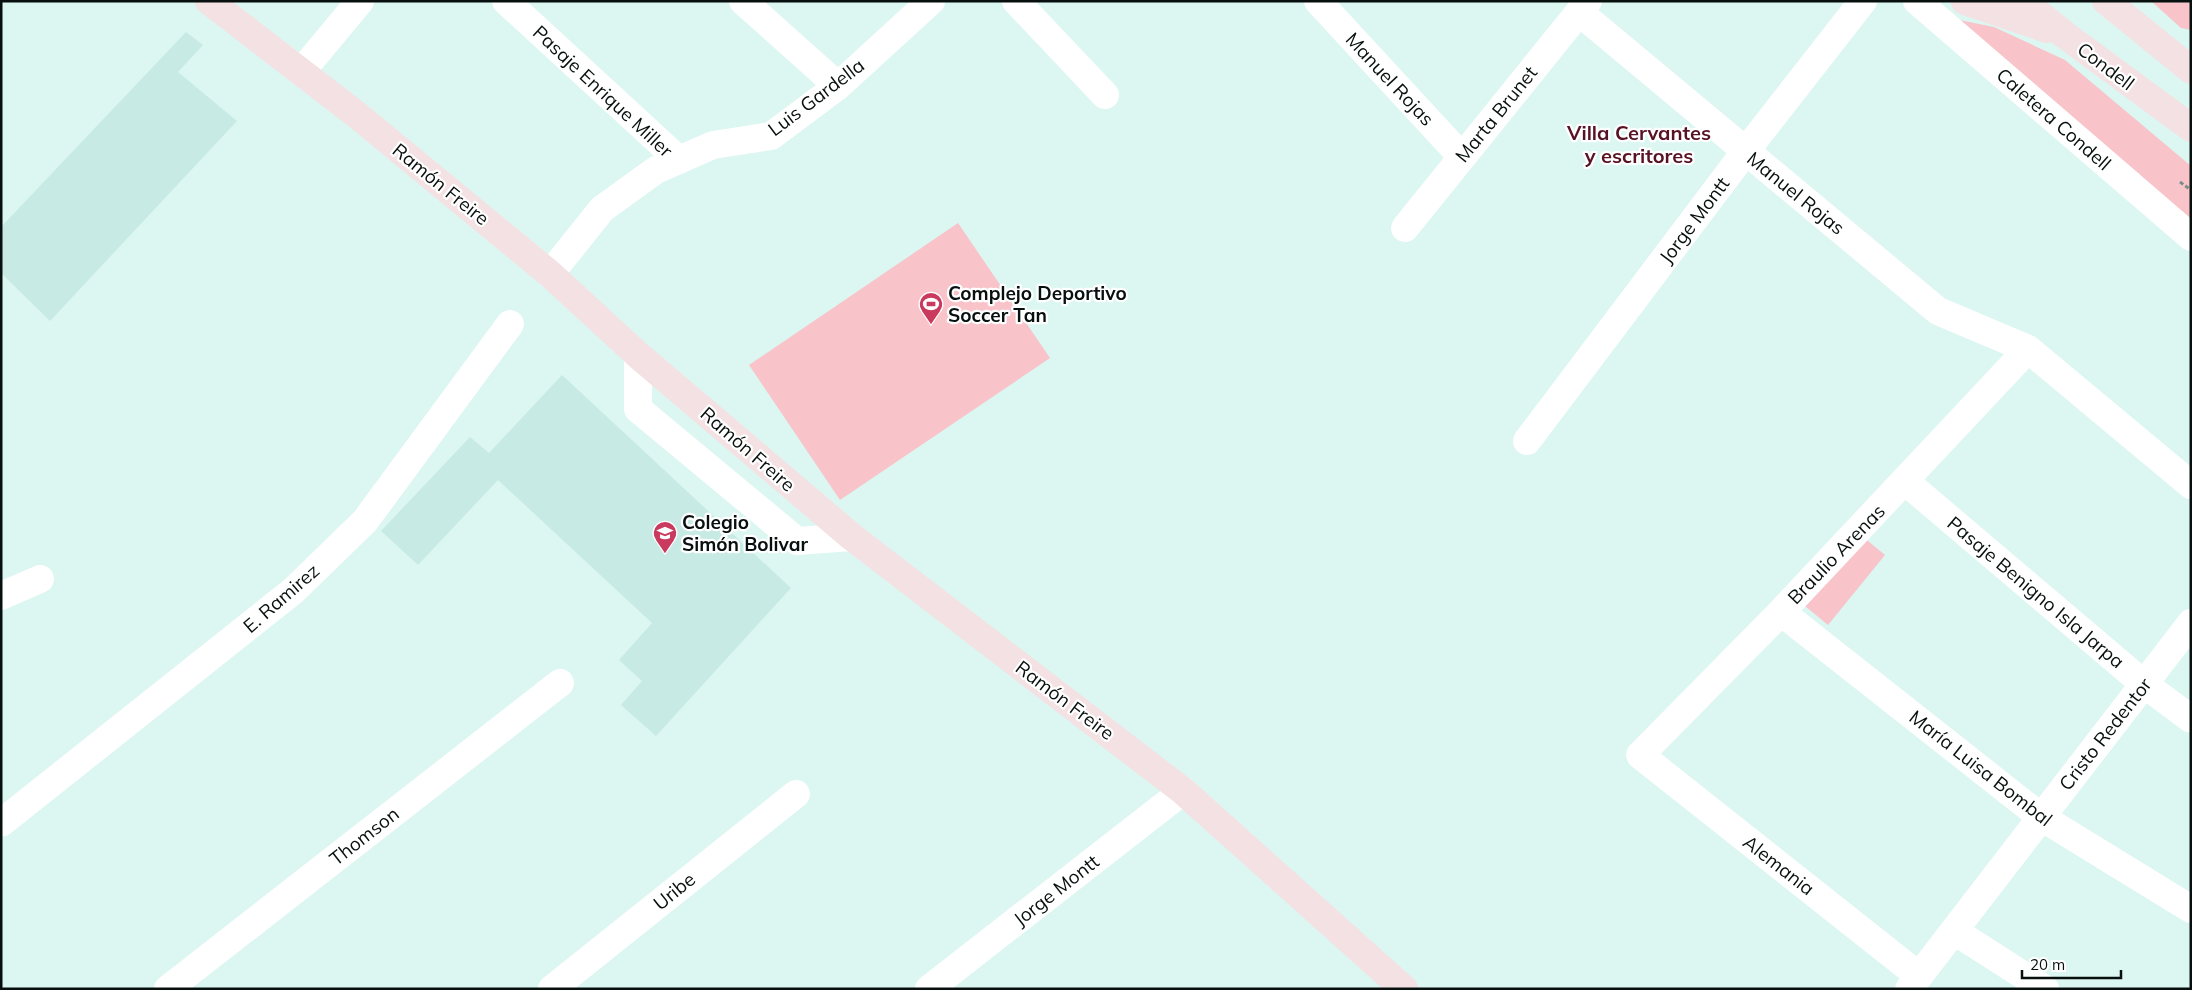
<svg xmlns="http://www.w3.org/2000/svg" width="2192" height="990" viewBox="0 0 2192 990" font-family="Mulish,sans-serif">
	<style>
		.built { fill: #c7ebe4 }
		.green { fill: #f8c4ca }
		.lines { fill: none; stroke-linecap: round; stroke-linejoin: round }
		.path { stroke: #7b8e8a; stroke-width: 3; stroke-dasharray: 4 2.5; stroke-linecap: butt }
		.minor { stroke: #fff; stroke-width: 28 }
		.major { stroke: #f4e1e3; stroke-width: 28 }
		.labels { text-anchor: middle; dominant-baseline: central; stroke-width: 4.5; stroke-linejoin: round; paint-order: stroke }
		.street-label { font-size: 19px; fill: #07100e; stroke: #fff }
		.poi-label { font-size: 19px; font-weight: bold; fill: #07100e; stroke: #fff; text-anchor: start }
		.neighbourhood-label { font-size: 20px; font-weight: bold; fill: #571224; stroke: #fff }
	</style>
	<rect width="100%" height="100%" fill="#dcf6f1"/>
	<path class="built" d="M186 32 203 45 178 72 237 121 50 321 1 273V227Z
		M562 375 791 588 656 736 621 705 642 681 619 660 652 623 498 480 418 565 381 531 470 437 489 453Z"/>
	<path class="green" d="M2151 1H2191V30L2181 28Z
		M1949 18 1994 27 2065 60 2191 166V220Z
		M958 223 1050 358 840 500 749 365Z
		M1862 536 1885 555 1828 625 1805 606Z"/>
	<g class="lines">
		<path class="path" d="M2180 182 2191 190"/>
		<path class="minor" d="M506 1 679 160
			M743 1 838 86
			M1016 1 1105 95
			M1318 1 1462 157
			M1917 1 2191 237
			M1579 12 1938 311 2028 349 2191 485
			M301 72 360 1
			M1405 228 1588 1
			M550 274 602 209 656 170 713 145 771 136 838 86 931 1
			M638 355V409L797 541 852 537
			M1527 441 1745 152 1863 1
			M1906 482 2144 684 2191 719
			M1 596 40 579
			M1781 612 2041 817 2191 909
			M1 823 293 591 365 521 510 324
			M1954 931 2045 989
			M1919 976 1640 755 1781 612 2028 349
			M168 989 560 683
			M552 989 796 794
			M929 989 1183 791
			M1909 989 2191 623"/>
		<path class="major" d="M209 1 357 115 550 274 638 355 852 537 1183 791 1404 989
			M1965 1 2047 29
			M2023 1 2065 35 2191 128
			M2106 1 2191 70"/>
	</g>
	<defs>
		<g id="stadium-pin" transform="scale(1.25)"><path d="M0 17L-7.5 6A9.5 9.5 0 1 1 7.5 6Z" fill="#c93a5e" stroke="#fff"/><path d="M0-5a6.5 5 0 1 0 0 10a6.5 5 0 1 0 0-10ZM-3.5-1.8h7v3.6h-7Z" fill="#fff"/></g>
		<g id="school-pin" transform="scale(1.25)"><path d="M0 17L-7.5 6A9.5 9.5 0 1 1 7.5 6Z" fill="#c93a5e" stroke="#fff"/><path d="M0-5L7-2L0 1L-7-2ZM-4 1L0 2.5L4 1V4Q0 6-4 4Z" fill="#fff"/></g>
	</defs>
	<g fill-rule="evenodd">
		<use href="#stadium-pin" x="931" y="304"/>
		<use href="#school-pin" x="665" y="533"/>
	</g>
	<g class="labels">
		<g class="street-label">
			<text transform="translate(2106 66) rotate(37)">Condell</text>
			<text transform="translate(1390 79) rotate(47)">Manuel Rojas</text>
			<text transform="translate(603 91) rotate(43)">Pasaje Enrique Miller</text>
			<text transform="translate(816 97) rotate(-37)">Luis Gardella</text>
			<text transform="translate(1496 114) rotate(-51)">Marta Brunet</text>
			<text transform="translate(2054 119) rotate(41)">Caletera Condell</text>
			<text transform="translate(441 184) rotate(39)">Ramón Freire</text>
			<text transform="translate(1796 193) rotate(39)">Manuel Rojas</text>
			<text transform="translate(1694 220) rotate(-53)">Jorge Montt</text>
			<text transform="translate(748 449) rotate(41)">Ramón Freire</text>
			<text transform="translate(1836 554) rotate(-46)">Braulio Arenas</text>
			<text transform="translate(2036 592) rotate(40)">Pasaje Benigno Isla Jarpa</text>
			<text transform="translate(281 598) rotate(-41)">E. Ramirez</text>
			<text transform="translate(1065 700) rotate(37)">Ramón Freire</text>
			<text transform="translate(2105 734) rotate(-52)">Cristo Redentor</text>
			<text transform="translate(1981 768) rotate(38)">María Luisa Bombal</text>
			<text transform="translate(364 836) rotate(-38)">Thomson</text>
			<text transform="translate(1779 865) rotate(38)">Alemania</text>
			<text transform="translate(1056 890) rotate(-38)">Jorge Montt</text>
			<text transform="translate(674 891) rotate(-39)">Uribe</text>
		</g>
		<g class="poi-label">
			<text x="948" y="293">Complejo Deportivo<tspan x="948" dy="22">Soccer Tan</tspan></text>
			<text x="682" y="522">Colegio<tspan x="682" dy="22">Simón Bolivar</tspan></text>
		</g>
		<g class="neighbourhood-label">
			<text x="1639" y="132">Villa Cervantes<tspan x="1639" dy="23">y escritores</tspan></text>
		</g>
	</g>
	<rect width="2192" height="990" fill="none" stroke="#07100e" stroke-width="5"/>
	<path d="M2022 970v8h99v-8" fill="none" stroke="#07100e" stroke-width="2.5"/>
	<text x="2030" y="970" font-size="15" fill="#07100e" stroke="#ffffff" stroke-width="4" paint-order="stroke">20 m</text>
</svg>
